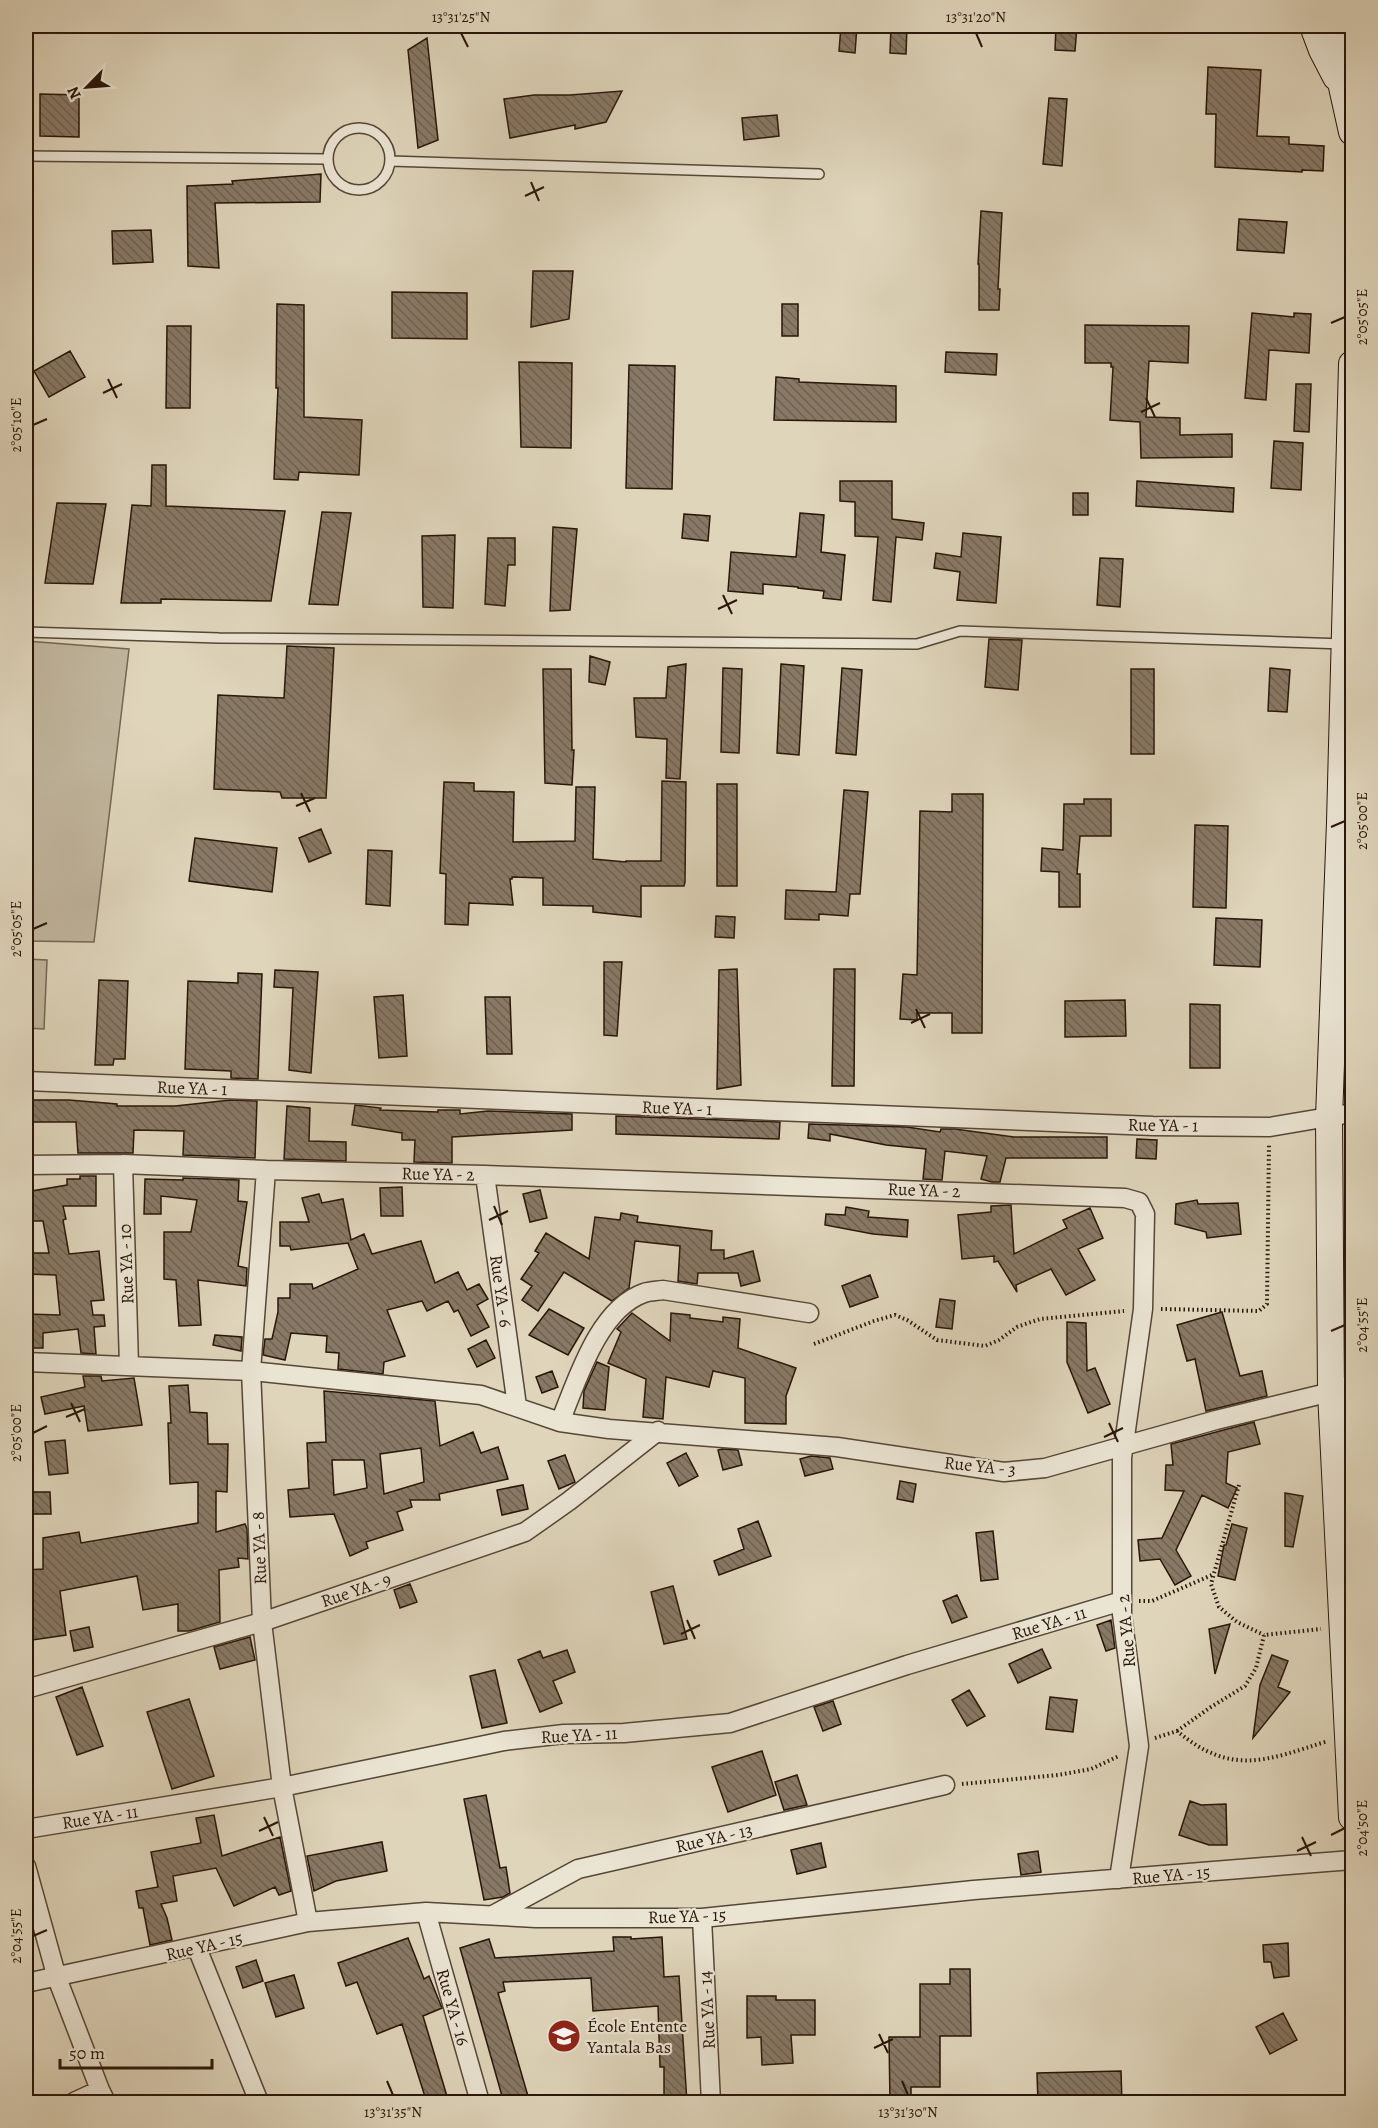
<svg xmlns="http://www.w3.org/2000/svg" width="1378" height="2128" viewBox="0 0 1378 2128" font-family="Alegreya,serif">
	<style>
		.pitch { fill: #c0b59d; stroke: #746653; stroke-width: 1.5 }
		.building { fill: url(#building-back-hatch); stroke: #291609; stroke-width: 1.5; fill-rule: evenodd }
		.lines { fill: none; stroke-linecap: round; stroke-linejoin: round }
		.lane-casing { stroke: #564636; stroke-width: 12 }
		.street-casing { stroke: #564636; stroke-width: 21 }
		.secondary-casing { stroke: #291609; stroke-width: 28 }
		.path { stroke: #291609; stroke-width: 4; stroke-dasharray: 1.5 3; stroke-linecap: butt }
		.lane { stroke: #eae4d3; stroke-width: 9 }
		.street { stroke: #eae4d3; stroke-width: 18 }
		.secondary { stroke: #eae4d3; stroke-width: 26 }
		.ticks { fill: none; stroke: #291609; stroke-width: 2 }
		.labels { text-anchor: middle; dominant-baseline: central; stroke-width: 4.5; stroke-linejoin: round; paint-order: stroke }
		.street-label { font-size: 18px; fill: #291609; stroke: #eae4d3 }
		.poi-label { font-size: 18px; fill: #291609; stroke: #eae4d3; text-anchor: start }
		.neatline { fill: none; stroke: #291609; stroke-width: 2 }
		.ticks-label { font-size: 15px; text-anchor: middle; fill: #291609 }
	</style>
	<defs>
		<pattern id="building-back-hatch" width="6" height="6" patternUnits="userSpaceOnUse" patternTransform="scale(1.5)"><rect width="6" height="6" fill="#887966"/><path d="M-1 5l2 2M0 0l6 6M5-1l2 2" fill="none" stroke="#6f6252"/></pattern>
	</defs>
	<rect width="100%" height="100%" fill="#dfd5bb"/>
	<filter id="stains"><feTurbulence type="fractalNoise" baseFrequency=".00333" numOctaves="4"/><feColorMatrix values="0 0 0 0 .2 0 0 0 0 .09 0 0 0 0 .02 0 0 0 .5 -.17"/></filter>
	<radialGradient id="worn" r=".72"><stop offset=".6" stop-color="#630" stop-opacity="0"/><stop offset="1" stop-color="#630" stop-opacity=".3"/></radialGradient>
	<path class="pitch" d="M26 641 129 649 94 942 26 941Z
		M26 959 47 960 44 1029 26 1028Z"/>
	<path class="building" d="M841 26H857L855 53 839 51Z
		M891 26H907L906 54 890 53Z
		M1056 26H1077L1075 51 1055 50Z
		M427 38 438 140 418 148 408 50Z
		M1208 67 1261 70 1257 136 1289 137V144L1324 146 1323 171 1302 170V172L1215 167 1216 114H1206Z
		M622 91 606 122 575 129V125L510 138 504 99 534 95H570Z
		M40 94 79 95V137L40 136Z
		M1049 98 1067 99 1062 166 1043 164Z
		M777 115 779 136 744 140 742 118Z
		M321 174 320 202 215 203 219 268 188 266 187 186 233 184 232 181Z
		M981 211 1002 213 998 289H1000L999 310H979V264H978Z
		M1239 219 1287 222 1284 253 1237 250Z
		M151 230 153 262 113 264 112 231Z
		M533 271H573L569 319 531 327Z
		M392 292 467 293V339L392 338Z
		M277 304 304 305V417L362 420 359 475 299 472 298 480 274 479 278 388H276Z
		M782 304H798V336H782Z
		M1252 313 1294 317V313L1311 314 1309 353 1269 350 1266 400 1245 398Z
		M1085 325 1189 326 1188 363 1149 361 1146 417 1180 418V435L1232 434V457L1141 458 1140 422 1110 420 1113 367H1111V363H1085Z
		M167 326H191L190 408H166Z
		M70 351 85 377 49 397 34 371Z
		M946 352 997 354 996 375 945 372Z
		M519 362 572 363 571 448 521 447Z
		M629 365 675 366 672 489 626 488Z
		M776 377 799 379V382L896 386V422L774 420Z
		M1296 384H1311L1309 432 1294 431Z
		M1274 441 1303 443 1301 490 1271 488Z
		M152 465H166V506L285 511 271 601 161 599V603H121L132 505 151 506Z
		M840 481H892V519L924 523 922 540 896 537 891 602 873 600 878 537 855 536V502L840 501Z
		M1137 481 1234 488 1233 512 1136 506Z
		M1073 493H1088V515H1073Z
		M57 503 106 504 93 584 45 583Z
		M322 512 351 513 338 605 309 604Z
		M800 513 824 515 821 552 845 555 841 600 823 598 824 591 798 588V587L763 584V594L728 591 731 552 796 557Z
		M684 514 710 516 708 541 682 538Z
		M553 527 577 529 570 610 550 611Z
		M963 533 1001 537 996 603 957 600 960 572 934 568 936 553 961 557Z
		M455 535 453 608 423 607 422 536Z
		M488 538H515V565H508L505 606 485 604Z
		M1100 558 1123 559 1120 607 1097 605Z
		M989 639 1022 640 1018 690 985 687Z
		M287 646 334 648 326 798H282L280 792 214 789 218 695 284 698Z
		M590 656 610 662 605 685 589 682Z
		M686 664 680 779 666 778 667 739 636 737 634 698H666L668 667Z
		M781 664 804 666 799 755 777 753Z
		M723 668 742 669 739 753 721 752Z
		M842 668 862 670 856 755 836 753Z
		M1270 668 1290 670 1287 712 1268 711Z
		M543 669H571L572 750H574L572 785 545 783Z
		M1131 669H1154V754H1131Z
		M662 781 686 782 685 882 684 886H641V917L593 912V906L543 905V878L512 877V879H510L513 905 469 903 468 925 445 924 446 874 440 873 444 782 474 783V791L514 792 513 842 575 841 576 787H595L593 859 626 862V861H661Z
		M717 784H737V886H717Z
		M844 790 868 792 860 894H850L848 916 819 914V920L785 919 786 890 836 892Z
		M952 794H983L982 1033H952V1013H917V1020L900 1019 903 974 917 975 920 811 952 812Z
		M1084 799H1111V836H1080L1077 874H1080V907H1059V872L1041 871 1042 848 1063 850 1064 804H1084Z
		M1195 825 1228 826 1226 908 1193 907Z
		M321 829 331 853 309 862 299 838Z
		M195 838 277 848 272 892 189 881Z
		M368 850 392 851 390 906 366 904Z
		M716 916 735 917 734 938 715 937Z
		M1216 918 1262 920 1260 967 1214 965Z
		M604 962H622L617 1036 604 1035Z
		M737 969 741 1085 717 1089 719 970Z
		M834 969H855L854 1086H832Z
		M275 970 318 972 311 1073 289 1070 293 988 274 987Z
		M238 973 262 974 258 1079 231 1078V1071L185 1069 188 981 238 983Z
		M99 980 128 981 125 1059H114L113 1065H95Z
		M403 995 407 1056 379 1058 374 997Z
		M485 997H510L512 1054H487Z
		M1125 1000 1126 1036 1065 1037V1001Z
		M1190 1004 1220 1005V1068H1190Z
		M28 1100H69L117 1104V1106H175L231 1100 257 1101 255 1158 183 1155 184 1131 134 1130 133 1153H78L76 1122H28Z
		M355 1105 381 1108 380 1110 438 1112V1110H460V1114L488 1111 572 1114V1130L452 1137V1163L414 1162 415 1140H402V1133L352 1125Z
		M287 1106 310 1108 309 1141 346 1142V1161L284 1159Z
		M616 1116 780 1122 779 1139 616 1134Z
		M809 1124 907 1127 940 1132 941 1129H955L1014 1137H1107V1158H1006L1000 1182H992L981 1179 987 1156 945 1151 942 1180 923 1179 926 1149 886 1145 830 1134V1141L808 1138Z
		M1137 1139 1157 1140 1156 1159 1136 1158Z
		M80 1176H96V1206H63L66 1219 63 1220 69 1254 99 1251 104 1300 91 1301 93 1315H104L105 1326 94 1327 96 1354 81 1353 78 1329 43 1333V1348H26V1314L60 1315 56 1275 26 1274V1253H49L43 1221H26V1192L67 1185V1179H80Z
		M183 1178 239 1180 238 1201 247 1202 238 1266 247 1268 246 1286 198 1280 201 1325 179 1326 176 1280 164 1279V1232H191L197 1200 161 1196V1214H144L145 1179 183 1180Z
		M402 1187 403 1216H381L380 1188Z
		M540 1190 547 1218 530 1222 523 1194Z
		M319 1194 322 1203 343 1199 351 1240 364 1234 372 1254 421 1241 435 1283 458 1272 467 1290 479 1284 488 1299 477 1305 489 1327 471 1336 458 1310 454 1312 448 1301 427 1311 422 1301 387 1310 405 1356 384 1362 383 1374 338 1369 339 1353 326 1352 327 1336 291 1333 285 1360 263 1355 265 1339H272L278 1312V1298H290V1284H312L313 1289 358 1269 348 1243 291 1250 290 1246H280V1222H309L302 1198Z
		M1197 1200 1198 1204 1238 1203 1241 1234 1207 1238 1206 1232 1175 1224 1176 1204Z
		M1011 1205 1014 1254 1067 1228 1063 1220 1090 1208 1103 1238 1078 1249 1095 1280 1066 1295 1051 1269 1016 1285 1017 1292 998 1261 994 1262V1256L962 1259 958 1215 991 1212V1206Z
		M846 1207 869 1211 868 1217 908 1220 907 1237 873 1234 825 1225 826 1214 845 1215Z
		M621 1213 638 1216 637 1222 712 1231 711 1250H724V1259L753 1251 760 1281 741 1286 738 1273H698L697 1284 678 1281 680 1246 635 1241 629 1288 612 1301 564 1272 538 1311 522 1300 532 1286 521 1279 539 1253 535 1251 546 1233 589 1259 595 1217 620 1220Z
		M870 1275 878 1297 850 1307 842 1286Z
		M940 1299 955 1301 952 1329 936 1327Z
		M549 1309 584 1328 568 1355 529 1335Z
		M1222 1312 1240 1376 1262 1371 1267 1396 1206 1411 1195 1359 1187 1361 1177 1325Z
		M632 1313 670 1341 671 1313 690 1315V1318L723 1322V1317L740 1319 738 1348 796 1368 786 1396V1424L745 1423V1378L713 1371 709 1387 666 1377 663 1419 643 1417 646 1379 608 1363 621 1332 617 1329Z
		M1067 1322 1086 1323 1087 1371 1095 1368 1110 1404 1088 1413 1067 1362Z
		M215 1335 242 1337 241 1351 213 1345Z
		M486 1340 495 1358 477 1367 468 1349Z
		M597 1362 609 1367 605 1410 583 1408 584 1391Z
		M552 1371 558 1387 542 1393 536 1377Z
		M83 1376H101L102 1381 134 1378 142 1425 88 1431 84 1406 45 1414 41 1397 85 1387Z
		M188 1385 190 1412 207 1413 208 1444H228L227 1492 216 1491V1532L245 1524 247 1529 248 1559 238 1558 239 1567 219 1570 220 1622 189 1631H178V1604L143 1610 137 1576 60 1591 66 1635 26 1641V1570L43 1569V1538L79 1532 81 1543 198 1523V1482L170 1484 168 1423H171L169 1386Z
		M324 1391 435 1401 440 1446 473 1432 481 1453 498 1447 508 1479 439 1494 440 1500H410L412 1507 397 1512 403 1530 366 1542 368 1548 350 1556 334 1514 290 1517 288 1490 309 1488 307 1443 326 1442ZM421 1448 424 1482 384 1494 380 1454ZM332 1460H364L367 1488 334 1495Z
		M1254 1422 1260 1444 1228 1452 1226 1483 1237 1488 1228 1508 1202 1495 1176 1550 1191 1576 1175 1585 1160 1559 1140 1561 1138 1540 1162 1538 1184 1491 1165 1490 1166 1465H1173L1171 1444Z
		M65 1440 68 1473 49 1475 45 1442Z
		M722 1449 738 1450 742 1465 723 1470 718 1450Z
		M686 1453 698 1476 679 1486 667 1463Z
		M565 1455 575 1482 559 1489 548 1461Z
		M811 1456 830 1458 833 1469 805 1476 800 1459Z
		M900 1481 916 1484 913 1502 897 1499Z
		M523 1485 528 1509 502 1515 497 1490Z
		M29 1492H50L51 1514H30Z
		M1285 1493 1303 1496 1293 1547 1285 1546Z
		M758 1521 771 1556 719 1575 714 1561 744 1549 738 1529Z
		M1232 1524 1247 1528 1235 1580 1218 1576 1224 1545H1226Z
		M993 1531 998 1579 981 1581 976 1533Z
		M410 1584 417 1602 400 1608 394 1590Z
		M673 1586 687 1639 664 1644 651 1592Z
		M957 1595 967 1617 952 1623 943 1601Z
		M1111 1620 1115 1648 1106 1651 1097 1625Z
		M1230 1624 1215 1674 1209 1629Z
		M89 1627 93 1647 74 1651 70 1631Z
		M250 1637 255 1660 220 1669 214 1647Z
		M1042 1649 1051 1668 1018 1683 1009 1664Z
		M567 1650 575 1672 553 1681 562 1703 540 1712 518 1660 540 1651 543 1658Z
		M1272 1655 1288 1661 1278 1687 1290 1692 1253 1738 1260 1685Z
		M495 1670 507 1723 482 1728 470 1676Z
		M82 1687 103 1746 77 1755 56 1697Z
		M969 1690 985 1716 967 1726 952 1700Z
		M1050 1697 1077 1700 1073 1732 1046 1729Z
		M189 1699 214 1776 172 1789 147 1712Z
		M833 1701 841 1724 823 1731 814 1707Z
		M762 1751 776 1795 728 1812 712 1767Z
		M797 1775 807 1805 784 1810 775 1782Z
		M486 1795 500 1868 506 1867 510 1893 503 1897 484 1900 464 1799Z
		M1190 1801 1201 1805 1226 1804 1227 1845H1209L1179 1835Z
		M214 1815 222 1856 280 1837 291 1891 279 1895 275 1887 234 1906 216 1868 173 1876 177 1901 161 1904 167 1918 172 1940 150 1945 143 1908H139L136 1891 158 1887 151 1852 201 1843 196 1818Z
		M382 1842 387 1871 336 1881 314 1891 307 1856Z
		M821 1843 826 1867 797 1874 791 1850Z
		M1038 1851 1041 1872 1021 1875 1018 1854Z
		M613 1937H631V1939L662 1937 664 1977 679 1976 687 2103H664V2067H660L658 2006 593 2011 591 1978 503 1982 505 1991 498 1993 530 2103H504L460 1948 489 1939 495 1958 614 1951Z
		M408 1938 424 1979 429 1976 442 2008 423 2016 449 2103H427L402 2024 377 2034 357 1982 346 1986 338 1963Z
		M1288 1943 1289 1976 1274 1978 1271 1962H1264L1263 1945Z
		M256 1960 263 1981 243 1988 236 1967Z
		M950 1969H970L971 2036H940V2087H911V2103H890L889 2037H920V1984H950Z
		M294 1975 304 2008 276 2017 265 1983Z
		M747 1996H776V2000H815V2035H791L793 2063 762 2065 761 2037 747 2038Z
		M1283 2013 1297 2040 1270 2054 1256 2027Z
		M1121 2071 1122 2103H1038L1037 2073Z"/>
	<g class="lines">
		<g class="lane-casing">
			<path id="lane" d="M328 159a31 31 0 1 1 62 0a31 31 0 1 1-62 0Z
				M26 156 327 159
				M390 161 819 174
				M26 632 219 638 917 644 960 631 1344 644"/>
		</g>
		<g class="street-casing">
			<path id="street" d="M26 1081 1153 1126 1270 1127 1352 1113
				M123 1164 129 1365
				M26 1165 123 1164 266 1170 485 1175 1125 1198 1139 1202 1145 1214 1143 1309 1122 1458V1614L1139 1746 1119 1879
				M266 1170 251 1371 262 1622 282 1787 308 1922
				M485 1175 517 1406
				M26 1362 251 1371 481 1395 560 1422 609 1429 837 1447 1004 1472 1045 1468 1216 1420 1331 1392 1352 1384
				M560 1422C577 1381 598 1309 644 1293 650 1291 657 1291 663 1290L809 1313
				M26 1689 262 1622 525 1532 569 1501 658 1431
				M26 1829 282 1787 504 1741 564 1734 624 1733 730 1723 907 1665 1122 1601
				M26 1866 57 1978 100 2090 106 2102
				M426 1912 480 2102
				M493 1915 578 1869 945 1785
				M702 1918 711 2102
				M197 1948 259 2102
				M26 1983 308 1922 426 1912 536 1918H702L974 1890 1352 1860
				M74 2102 100 2090"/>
		</g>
		<g class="secondary-casing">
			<path id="secondary" d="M1313 26 1322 50 1336 77
				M1336 26 1342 87 1352 132
				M1352 364 1340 822 1329 1118 1331 1392 1352 1817"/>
		</g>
		<path class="path" d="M1161 1309 1259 1311 1267 1304 1269 1143
			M814 1344 874 1321 895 1315 907 1320 937 1340 985 1346 999 1340 1017 1327 1040 1319 1124 1311
			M1239 1485 1211 1584 1219 1607 1237 1622 1264 1635
			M1139 1601H1152L1212 1575
			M1177 1731 1211 1707 1245 1686 1256 1668 1264 1635 1321 1629
			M1155 1738 1177 1731C1232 1777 1267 1760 1328 1741
			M962 1784 1058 1775 1091 1769 1119 1756"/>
		<use href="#lane" class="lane"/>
		<use href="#street" class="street"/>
		<use href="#secondary" class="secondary"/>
	</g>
	<path class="ticks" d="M461 33 468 47M976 33 982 47M531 182 539 201M525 196 544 187M1331 323 1345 317M108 379 117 398M103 393 122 384M1146 398 1155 417M1141 412 1160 403M33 425 47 419M723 595 732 614M718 609 737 600M301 793 310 812M296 806 315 798M1331 827 1345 821M33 929 47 923M916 1009 925 1028M911 1023 930 1014M494 1206 502 1225M489 1220 508 1211M1331 1331 1345 1325M71 1403 80 1422M66 1417 85 1409M1109 1423 1118 1442M33 1433 47 1426M1104 1437 1123 1428M687 1620 695 1639M681 1634 700 1625M264 1817 273 1836M259 1831 278 1822M1331 1835 1345 1828M1302 1837 1311 1856M1297 1851 1316 1842M33 1936 47 1930M879 2034 888 2053M874 2048 893 2039M387 2081 393 2095M902 2081 908 2095"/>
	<defs>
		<g id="school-disc" transform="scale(1.725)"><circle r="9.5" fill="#8f2418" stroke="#eae4d3"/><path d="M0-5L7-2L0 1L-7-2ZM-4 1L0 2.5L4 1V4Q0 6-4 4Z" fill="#fff"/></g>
	</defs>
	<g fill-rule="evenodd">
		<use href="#school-disc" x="564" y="2036"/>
	</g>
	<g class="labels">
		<g class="street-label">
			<text transform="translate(192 1088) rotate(2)">Rue YA - 1</text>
			<text transform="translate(677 1108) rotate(2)">Rue YA - 1</text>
			<text transform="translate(1163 1125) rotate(1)">Rue YA - 1</text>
			<text transform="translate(438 1174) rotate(1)">Rue YA - 2</text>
			<text transform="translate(924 1190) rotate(2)">Rue YA - 2</text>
			<text transform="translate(126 1264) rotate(-92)">Rue YA - 10</text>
			<text transform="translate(501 1291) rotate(82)">Rue YA - 6</text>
			<text transform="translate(980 1466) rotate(6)">Rue YA - 3</text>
			<text transform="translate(259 1548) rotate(-92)">Rue YA - 8</text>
			<text transform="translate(356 1590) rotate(-19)">Rue YA - 9</text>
			<text transform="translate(1049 1623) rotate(-17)">Rue YA - 11</text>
			<text transform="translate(1126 1631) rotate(-95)">Rue YA - 2</text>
			<text transform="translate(579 1735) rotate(-3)">Rue YA - 11</text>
			<text transform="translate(100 1817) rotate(-9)">Rue YA - 11</text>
			<text transform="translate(714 1838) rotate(-13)">Rue YA - 13</text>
			<text transform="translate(1171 1875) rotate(-5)">Rue YA - 15</text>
			<text transform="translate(687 1916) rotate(-2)">Rue YA - 15</text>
			<text transform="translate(204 1946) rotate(-13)">Rue YA - 15</text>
			<text transform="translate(453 2007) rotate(74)">Rue YA - 16</text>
			<text transform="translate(707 2010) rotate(-93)">Rue YA - 14</text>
		</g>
		<g class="poi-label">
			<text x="587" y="2026">École Entente<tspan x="587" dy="21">Yantala Bas</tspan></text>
		</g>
	</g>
	<rect width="1378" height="2128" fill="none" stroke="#dfd5bb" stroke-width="66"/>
	<g transform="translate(87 87) rotate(245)" stroke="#eae4d3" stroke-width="4.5" paint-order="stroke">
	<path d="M0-4.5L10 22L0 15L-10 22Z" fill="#291609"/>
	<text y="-9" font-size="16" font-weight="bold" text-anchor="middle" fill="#291609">N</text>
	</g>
	<path d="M60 2059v9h152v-9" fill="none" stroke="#291609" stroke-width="3"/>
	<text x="69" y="2059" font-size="18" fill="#291609" stroke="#eae4d3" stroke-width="4.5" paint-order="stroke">50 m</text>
	<rect x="33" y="33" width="1312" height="2062" class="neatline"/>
	<g class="ticks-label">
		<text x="461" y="22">13°31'25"N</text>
		<text x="976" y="22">13°31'20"N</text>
		<text transform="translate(1362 317) rotate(-90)" y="5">2°05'05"E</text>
		<text transform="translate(16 425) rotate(-90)" y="5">2°05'10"E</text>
		<text transform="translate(1362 821) rotate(-90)" y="5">2°05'00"E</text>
		<text transform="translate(16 929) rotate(-90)" y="5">2°05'05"E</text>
		<text transform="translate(1362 1325) rotate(-90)" y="5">2°04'55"E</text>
		<text transform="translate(16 1433) rotate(-90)" y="5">2°05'00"E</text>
		<text transform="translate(1362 1828) rotate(-90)" y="5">2°04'50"E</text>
		<text transform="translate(16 1936) rotate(-90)" y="5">2°04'55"E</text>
		<text x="393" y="2117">13°31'35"N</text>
		<text x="908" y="2117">13°31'30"N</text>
	</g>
	<rect width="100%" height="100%" filter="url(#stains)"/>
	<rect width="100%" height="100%" fill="url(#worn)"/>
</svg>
